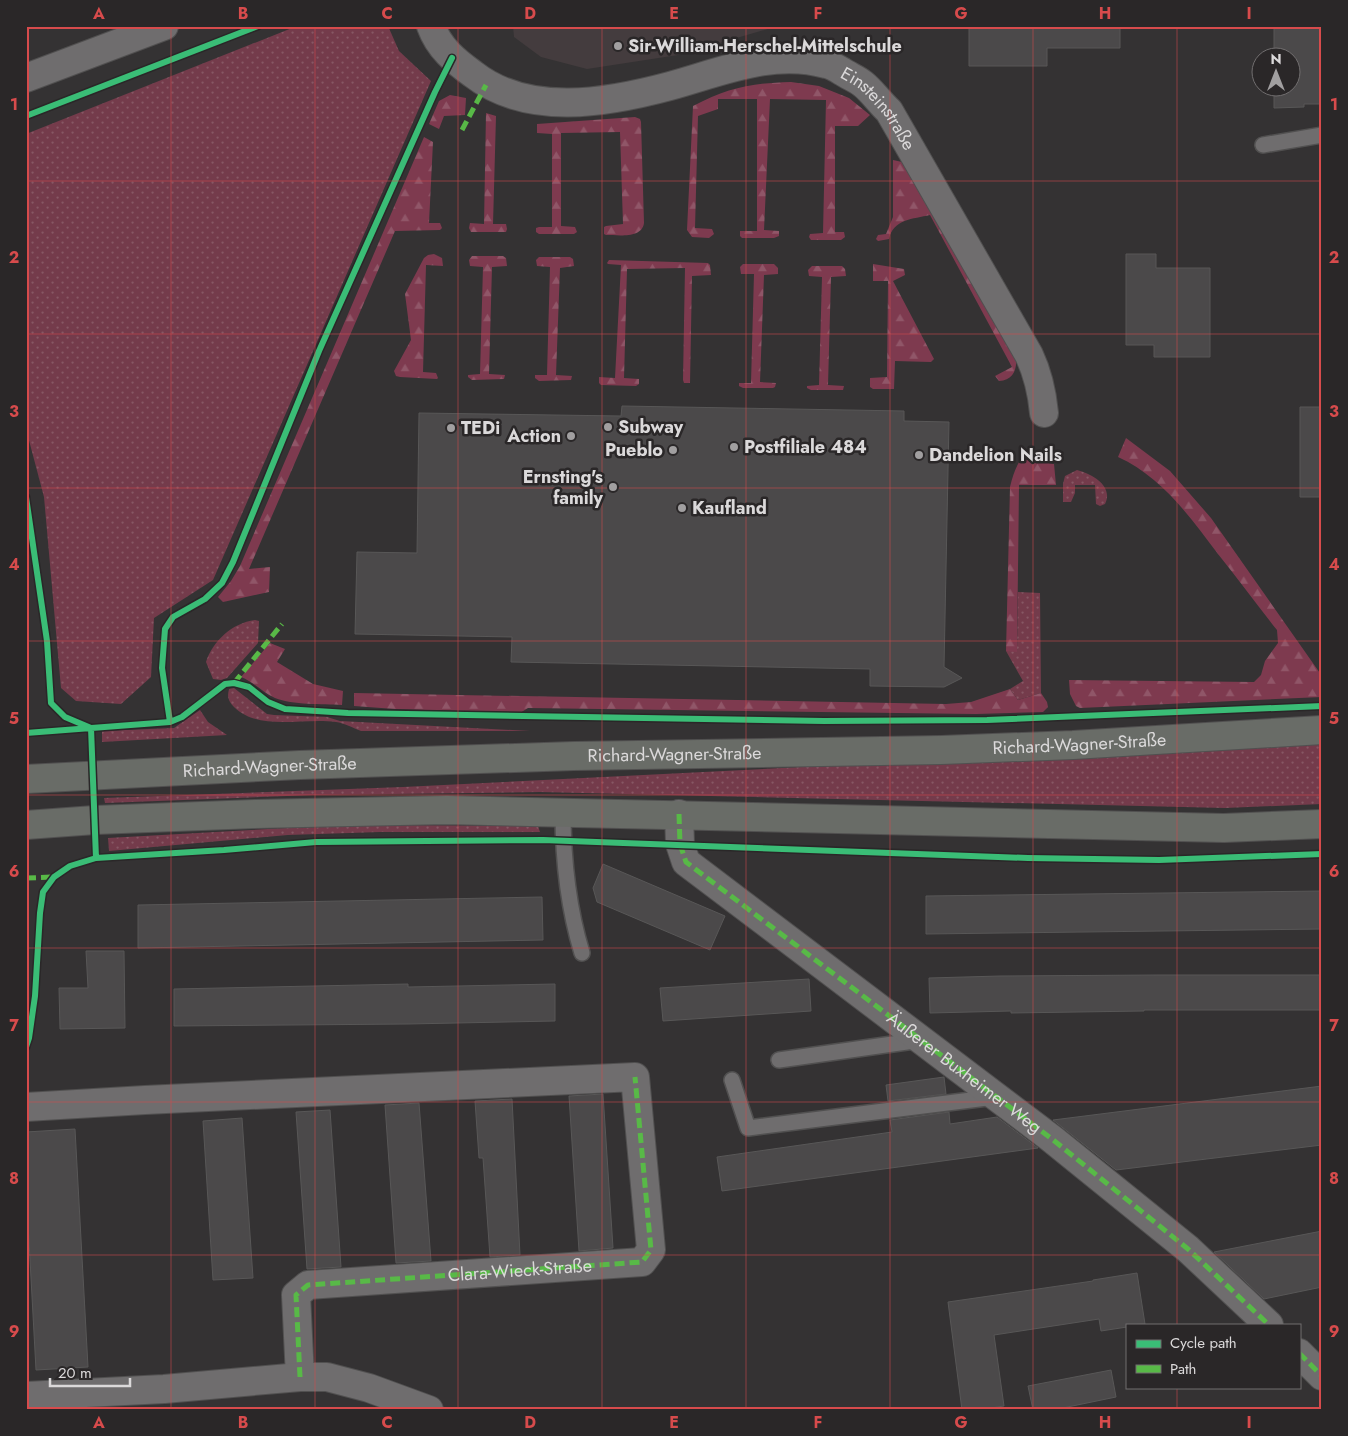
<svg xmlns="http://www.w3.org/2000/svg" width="1348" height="1436" viewBox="0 0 1348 1436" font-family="Jost,sans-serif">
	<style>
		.built { fill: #443c3e }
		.grass { fill: url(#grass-dots) }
		.forest { fill: url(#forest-firs) }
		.building { fill: #4b494a; stroke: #585757 }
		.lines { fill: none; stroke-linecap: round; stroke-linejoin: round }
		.service-casing { stroke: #515050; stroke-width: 18 }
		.minor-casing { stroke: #515050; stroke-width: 30 }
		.primary-casing { stroke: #515050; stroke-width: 30 }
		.service { stroke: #6f6d6e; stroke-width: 15 }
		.minor { stroke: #6f6d6e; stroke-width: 28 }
		.primary { stroke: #696c67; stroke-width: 28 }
		.quiet { stroke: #58b947; stroke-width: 5; stroke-dasharray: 10 5; stroke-linecap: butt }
		.cycleway-casing { stroke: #2a2728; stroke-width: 9 }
		.cycleway { stroke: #3abd76; stroke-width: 6 }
		.grid { fill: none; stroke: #d74b4c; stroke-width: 1; stroke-opacity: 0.55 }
		.poi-dot { fill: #a19fa0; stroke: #2a2728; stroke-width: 2 }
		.labels { text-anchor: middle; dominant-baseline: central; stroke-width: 5; stroke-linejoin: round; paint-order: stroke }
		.poi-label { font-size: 18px; font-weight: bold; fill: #dbd9da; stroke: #2a2728; text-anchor: start }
		.street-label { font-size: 18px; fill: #dbd9da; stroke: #2a2728 }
		.neatline { fill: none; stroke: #d74b4c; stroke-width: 2 }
		.grid-label { font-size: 16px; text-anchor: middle; font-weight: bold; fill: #d74b4c }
	</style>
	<defs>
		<pattern id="grass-dots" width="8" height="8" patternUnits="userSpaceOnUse" patternTransform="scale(1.25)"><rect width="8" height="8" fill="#743b4b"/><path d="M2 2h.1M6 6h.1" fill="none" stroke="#875764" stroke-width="1.8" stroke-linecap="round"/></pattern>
		<pattern id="forest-firs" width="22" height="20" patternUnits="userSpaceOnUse" patternTransform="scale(1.25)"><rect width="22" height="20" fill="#7e3a4f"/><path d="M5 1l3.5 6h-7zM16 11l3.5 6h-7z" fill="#905668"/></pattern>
	</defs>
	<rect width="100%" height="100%" fill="#343233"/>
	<path class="built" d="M513 26H778L678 55 587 69 541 57 514 37Z"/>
	<path class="grass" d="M297 26H388L399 51 431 81 213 580 154 618 151 677 121 704 76 701 61 688 44 497 26 429V134Z
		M1077 470C1092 474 1114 486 1105 504L1100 506 1096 504 1095 485H1075V493L1071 502H1063V484L1065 476Z
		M1018 592 1040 593 1041 693 1018 700 1010 689 1023 681 1006 651H1017Z
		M255 620 259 621 258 643 227 678 221 680 213 679 206 662C213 641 232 623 255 620Z
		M234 688 267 714 274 715 327 717 340 721 530 731H361C353 728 344 723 336 722 303 717 260 732 234 707 228 701 227 697 229 689Z
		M200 710 208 722 227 735 102 742V731L174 728Z
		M1322 741V804L1225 808 540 792 313 795 105 803 104 798 403 787Z
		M378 825 538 826 540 832H380L288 835 109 851 108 838 287 828Z"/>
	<path class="forest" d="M791 82 819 86 849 98 870 115 858 126H835V232H844L845 237 841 240H811L809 237 810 234 823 233 826 100 770 99 764 230 779 231V236L774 238H742L740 236V231H757V99H718V109L698 116 695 228 712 229 714 234 709 238 692 237 687 230 693 106C728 88 751 83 791 82Z
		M450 95 466 98 465 115 444 116 439 129 429 124 439 101Z
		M486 113 496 116 493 224H506L507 229 506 232H471L469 228 470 223 484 224Z
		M635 117 640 119 641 122 644 223C642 239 618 235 606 235L604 234V227L606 226 623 224 620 132 561 133V226L575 227 577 232 574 234H539L536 232V228L539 227H552V134L537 133V124Z
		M424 137 433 142 429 223H440L442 228 440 230 395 231 249 569 270 567 269 592 223 602 218 597 231 581 240 566Z
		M893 160 902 162 936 213 1016 359C1017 371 1012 380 999 381L995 376 1012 367 930 215C913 219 893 219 889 239L878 241 876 239 878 235 886 234 893 217Z
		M434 254 442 258 443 266 426 265 423 372 436 373 438 378 437 379 400 377 396 376 394 371 411 340 405 294 424 258 428 255Z
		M472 256H503L506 258 507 266 492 267 489 374 505 375 504 379 472 380 468 377V375L480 374 483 267 470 266 469 260Z
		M539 257H570L573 259 574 266 560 268 556 375 572 376 571 380 539 381 535 378V375H547L550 267 537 266 536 260Z
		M609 260 708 263 710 265 711 275 692 276 690 383H684L683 380 685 268 627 269 624 378 639 379V384L636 386 601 385 599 383V377L615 378 621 265 608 264 607 263Z
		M743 264H774L778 268V274L764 275 760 382 776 383 775 387 773 388H743L739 386V383H751L754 274H741L740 267Z
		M873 264 904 269 905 275 893 281 934 359 931 362 895 361 894 389H873L870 387V378L887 377 888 281H873Z
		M812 266H842L845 269 846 276 831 277 828 385 844 386 843 390H811L807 388V386L819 385 822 277 809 276 808 270Z
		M1126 438 1170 471 1211 518 1322 676V697L1080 708 1076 706 1070 694 1069 680 1254 682 1261 675 1265 661 1278 643 1277 630C1257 605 1238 579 1218 554 1190 517 1162 477 1118 457Z
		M1031 454 1041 462 1054 464 1056 485H1019L1017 652 1006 651 1010 487C1013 475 1016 465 1024 455Z
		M270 643 285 649 277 662 313 684 343 691 342 705C322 704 293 705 275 698 262 692 254 682 241 677Z
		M1010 689 1018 700 1041 693 1047 702 1048 707 1043 712 976 714 528 708 520 713 395 709 354 706V693L946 704 971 702Z"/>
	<path class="building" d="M969 26H1120V48H1047V66H969Z
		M1274 26H1322V104H1304V107L1274 108V88H1290V58H1274Z
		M1126 254H1156V268H1210V357H1154V345H1126Z
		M622 406 904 411V421L949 422 944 667 962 678 944 687 870 686V669L511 662 512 637 355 634 357 552 417 553 419 413 621 416Z
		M1300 407H1322V497H1300Z
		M603 864 725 916 710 950 597 902 593 888Z
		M1322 891V929L926 934V896Z
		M542 897 543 940 138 948V905Z
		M86 951H124L125 1028 60 1029 59 988H88Z
		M1158 975H1322V1010H1144V1011L1011 1013V1011L930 1013 929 978 1000 976Z
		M809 979 811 1011 663 1021 660 988Z
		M408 984V987L555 984V1021L408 1024 174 1026V989Z
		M944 1077 946 1094 888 1101 886 1085Z
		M1322 1086V1145L1116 1170 1053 1120Z
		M603 1094 613 1248 579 1251 569 1096Z
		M512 1099 520 1255 490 1257 483 1158H479L475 1101Z
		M419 1103 431 1261 396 1263 385 1105Z
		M330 1110 341 1267 307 1269 296 1112Z
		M949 1112 950 1124 997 1117 1038 1148 722 1191 717 1157 892 1132 890 1120Z
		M242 1118 253 1278 213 1280 203 1121Z
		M75 1129 88 1367 36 1370 26 1186V1132Z
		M1322 1231V1287L1264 1299 1214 1252Z
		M1137 1273 1145 1324 1127 1325V1327L1101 1331 1099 1319 994 1335 1004 1406 978 1410H962L948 1302 1093 1281V1280Z
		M1111 1370 1116 1397 1053 1410H1033L1028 1386Z"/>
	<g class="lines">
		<g class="service-casing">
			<path id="service" d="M1263 145 1322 135
				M563 812C563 860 568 907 582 953
				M779 1060 921 1040
				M732 1080 748 1128 995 1097"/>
		</g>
		<g class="minor-casing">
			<g id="minor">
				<path id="s1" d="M431 26C439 48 455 61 473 74 528 117 607 103 670 86 721 72 773 49 826 64 832 65 838 69 843 72 849 76 857 79 863 84 872 91 880 103 889 111L1029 355C1038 374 1042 392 1044 413"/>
				<path d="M26 78 164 26"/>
				<path d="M679 814 680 844 686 862 1052 1139 1188 1249 1269 1325"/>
				<path d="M26 1107 145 1100 635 1077 651 1250 642 1262 308 1285 296 1295 300 1377"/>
				<path d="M1299 1353 1322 1376"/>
				<path d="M26 1396 164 1389 300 1377H327L369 1388 429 1410"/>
			</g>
		</g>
		<g class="primary-casing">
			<g id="primary">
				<path id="s2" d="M26 779 300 765 574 756 941 750 1073 745 1322 730"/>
				<path d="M26 825 95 820 255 814 447 810 1224 828 1322 824"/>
			</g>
		</g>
		<use href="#service" class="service"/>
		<use href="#minor" class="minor"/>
		<use href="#primary" class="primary"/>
		<g class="quiet">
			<path d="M462 130 486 85"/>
			<path d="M234 683 282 624"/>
			<path id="s3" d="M679 814 680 844 686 862 1052 1139 1188 1249 1269 1325"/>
			<path d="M26 878 54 877"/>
			<path d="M1299 1353 1322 1376"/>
			<path id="s4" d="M300 1377 296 1295 308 1285 642 1262 651 1250 635 1077"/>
		</g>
		<g class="cycleway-casing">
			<path id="cycleway" d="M26 116 258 26
				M26 497 47 641 51 703 65 717 91 728 96 858
				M170 722 162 668 165 629 173 617 205 599 222 583 233 562 319 351 435 92 452 58
				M26 733 170 722 182 717 225 684 234 683 249 687 268 702 285 709 348 713 824 721 987 720 1322 706
				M26 1047 29 1038 35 996 40 913 43 892 54 877 70 866 96 858 224 850 316 842 543 840 1028 858 1159 860 1322 854"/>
		</g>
		<use href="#cycleway" class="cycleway"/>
	</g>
	<path class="grid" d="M171 26V1410M315 26V1410M458 26V1410M602 26V1410M746 26V1410M890 26V1410M1033 26V1410M1177 26V1325M26 181H1322M26 334H1322M26 488H1322M26 641H1322M26 795H1322M26 948H1322M26 1102H1322M26 1255H1322M1177 1387V1410"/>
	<g class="poi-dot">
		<circle cx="618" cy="46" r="5"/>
		<circle cx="608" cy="427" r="5"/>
		<circle cx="451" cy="428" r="5"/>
		<circle cx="571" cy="436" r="5"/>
		<circle cx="734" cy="447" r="5"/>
		<circle cx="673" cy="450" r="5"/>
		<circle cx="919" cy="455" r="5"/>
		<circle cx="613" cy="487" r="5"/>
		<circle cx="682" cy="508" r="5"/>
	</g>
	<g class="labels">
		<g class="poi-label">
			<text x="628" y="46">Sir-William-Herschel-Mittelschule</text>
			<text x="618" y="427">Subway</text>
			<text x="461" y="428">TEDi</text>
			<text x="561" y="436" text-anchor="end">Action</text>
			<text x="744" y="447">Postfiliale 484</text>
			<text x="663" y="450" text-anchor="end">Pueblo</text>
			<text x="929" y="455">Dandelion Nails</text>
			<text x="603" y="477" text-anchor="end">Ernsting's<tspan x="603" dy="21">family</tspan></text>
			<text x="692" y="508">Kaufland</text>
		</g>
		<g class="street-label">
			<text stroke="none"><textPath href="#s1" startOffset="500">Einsteinstraße</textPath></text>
			<text stroke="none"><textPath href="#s2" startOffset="1054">Richard-Wagner-Straße</textPath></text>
			<text stroke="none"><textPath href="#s2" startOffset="649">Richard-Wagner-Straße</textPath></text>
			<text stroke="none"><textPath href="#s2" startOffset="244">Richard-Wagner-Straße</textPath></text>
			<text stroke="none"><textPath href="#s3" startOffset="398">Äußerer Buxheimer Weg</textPath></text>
			<text stroke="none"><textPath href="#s4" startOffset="310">Clara-Wieck-Straße</textPath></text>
		</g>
	</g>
	<rect width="1348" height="1436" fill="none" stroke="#2a2728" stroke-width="55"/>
	<rect x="1126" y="1324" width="175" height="65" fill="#2a2728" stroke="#716e6f"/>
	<rect x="1136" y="1340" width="25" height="8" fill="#3abd76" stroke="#716e6f"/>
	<text x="1170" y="1348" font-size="15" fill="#dbd9da">Cycle path</text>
	<rect x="1136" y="1365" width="25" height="8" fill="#58b947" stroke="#716e6f"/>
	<text x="1170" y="1374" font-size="15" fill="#dbd9da">Path</text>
	<g transform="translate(1276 72)"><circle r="24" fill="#2a2728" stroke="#716e6f"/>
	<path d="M0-4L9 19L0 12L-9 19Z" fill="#a19fa0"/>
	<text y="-8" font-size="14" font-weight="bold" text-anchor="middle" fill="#dbd9da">N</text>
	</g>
	<path d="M50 1378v8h80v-8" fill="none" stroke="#dbd9da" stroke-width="2.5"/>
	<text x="58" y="1378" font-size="15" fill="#dbd9da" stroke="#2a2728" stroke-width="4" paint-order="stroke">20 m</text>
	<rect x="28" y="28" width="1292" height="1380" class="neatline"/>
	<g class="grid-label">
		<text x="99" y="19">A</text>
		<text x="243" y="19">B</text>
		<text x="387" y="19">C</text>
		<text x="530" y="19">D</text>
		<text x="674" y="19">E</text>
		<text x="818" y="19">F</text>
		<text x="961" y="19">G</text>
		<text x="1105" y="19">H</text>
		<text x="1249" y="19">I</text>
		<text x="14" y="110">1</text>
		<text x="1334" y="110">1</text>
		<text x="14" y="263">2</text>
		<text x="1334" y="263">2</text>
		<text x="14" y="417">3</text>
		<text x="1334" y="417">3</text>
		<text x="14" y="570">4</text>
		<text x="1334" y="570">4</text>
		<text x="14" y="724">5</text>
		<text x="1334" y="724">5</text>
		<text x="14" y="877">6</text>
		<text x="1334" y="877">6</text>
		<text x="14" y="1031">7</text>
		<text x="1334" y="1031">7</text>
		<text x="14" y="1184">8</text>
		<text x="1334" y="1184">8</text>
		<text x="14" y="1337">9</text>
		<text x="1334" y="1337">9</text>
		<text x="99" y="1428">A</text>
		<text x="243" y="1428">B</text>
		<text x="387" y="1428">C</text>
		<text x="530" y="1428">D</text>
		<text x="674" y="1428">E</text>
		<text x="818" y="1428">F</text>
		<text x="961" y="1428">G</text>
		<text x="1105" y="1428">H</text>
		<text x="1249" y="1428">I</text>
	</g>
</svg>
